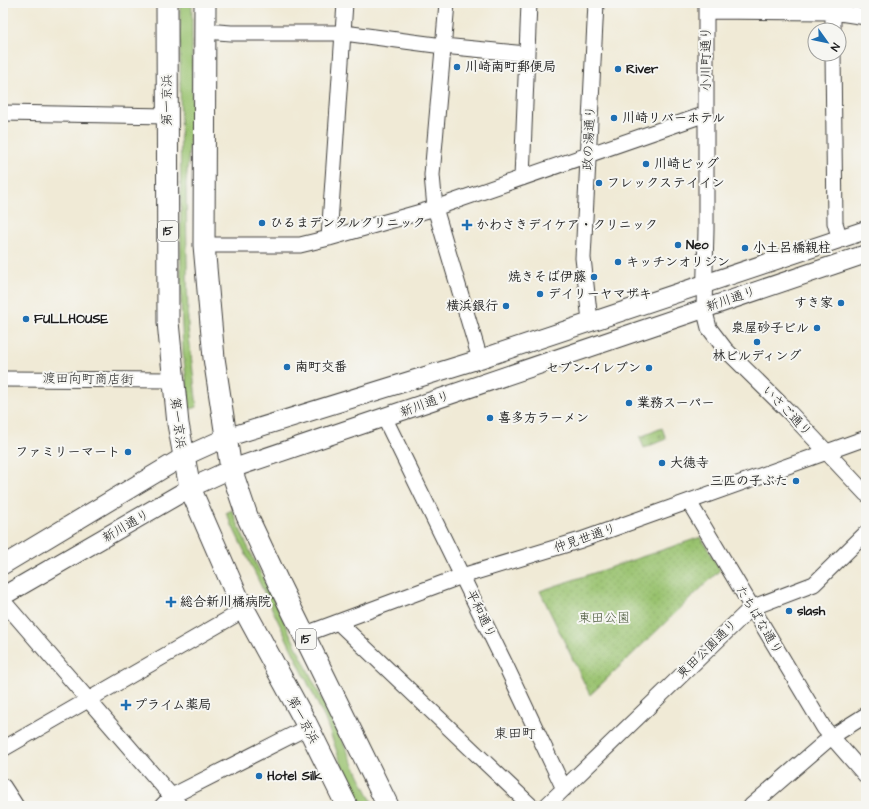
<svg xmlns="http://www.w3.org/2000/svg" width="869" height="809" viewBox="0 0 869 809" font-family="'Architects Daughter','Klee One',sans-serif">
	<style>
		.grass { fill: #99c26e; stroke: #5a6f45 }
		.cemetery { fill: url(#cemetery-stones); stroke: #5a6f45 }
		.park { fill: url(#park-dots); stroke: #5a6f45 }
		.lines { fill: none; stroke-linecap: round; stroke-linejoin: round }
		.minor-casing { stroke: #3c3b38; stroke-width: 17 }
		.major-casing { stroke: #3c3b38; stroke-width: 20 }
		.highway-casing { stroke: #3c3b38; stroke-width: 23 }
		.minor { stroke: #fff; stroke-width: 15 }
		.major { stroke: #fff; stroke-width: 18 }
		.highway { stroke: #fff; stroke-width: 21 }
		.poi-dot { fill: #1f6fb2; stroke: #f6f6f2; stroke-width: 1.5 }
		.labels { text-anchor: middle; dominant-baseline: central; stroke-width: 4; stroke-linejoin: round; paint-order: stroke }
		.shield { fill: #f6f6f2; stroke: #5d5d5c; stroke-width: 1 }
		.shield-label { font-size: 12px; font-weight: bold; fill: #1c1c1c }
		.street-label { font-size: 13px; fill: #1c1c1c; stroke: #f6f6f2 }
		.poi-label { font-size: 13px; font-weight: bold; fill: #1c1c1c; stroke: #f6f6f2; text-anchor: start }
		.park-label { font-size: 13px; fill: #485639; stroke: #f6f6f2 }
		.neighbourhood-label { font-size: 14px; fill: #1c1c1c; stroke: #f6f6f2 }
	</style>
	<defs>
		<pattern id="cemetery-stones" width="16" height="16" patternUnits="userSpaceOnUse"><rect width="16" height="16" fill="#99c26e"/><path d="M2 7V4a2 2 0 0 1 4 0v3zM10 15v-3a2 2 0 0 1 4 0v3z" fill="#83a65f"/></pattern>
		<pattern id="park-dots" width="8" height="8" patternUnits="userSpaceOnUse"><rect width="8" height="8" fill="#99c26e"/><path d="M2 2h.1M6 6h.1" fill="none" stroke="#83a65f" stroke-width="1.8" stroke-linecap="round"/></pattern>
	</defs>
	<rect width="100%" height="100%" fill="#f6f6f2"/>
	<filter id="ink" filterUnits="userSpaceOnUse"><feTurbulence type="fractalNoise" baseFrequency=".025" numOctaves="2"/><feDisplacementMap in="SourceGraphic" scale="8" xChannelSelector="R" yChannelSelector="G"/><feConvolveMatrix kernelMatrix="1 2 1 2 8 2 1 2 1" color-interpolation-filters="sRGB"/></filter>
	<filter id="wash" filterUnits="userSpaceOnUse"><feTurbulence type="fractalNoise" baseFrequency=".012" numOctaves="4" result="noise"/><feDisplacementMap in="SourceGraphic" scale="16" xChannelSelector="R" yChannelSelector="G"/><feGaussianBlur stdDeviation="0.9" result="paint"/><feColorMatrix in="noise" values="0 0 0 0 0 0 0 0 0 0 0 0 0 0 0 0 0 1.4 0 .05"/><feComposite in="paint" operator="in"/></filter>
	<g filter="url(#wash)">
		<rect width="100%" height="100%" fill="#f0ead6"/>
		<path class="grass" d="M180 3H192V112L186 185 188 328 197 407 190 409 183 353 181 303Z
			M232 510 246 543 374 806H361L347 779 325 719 226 513Z"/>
		<path class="cemetery" d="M662 428 666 439 644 448 640 437Z"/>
		<path class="park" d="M701 537 720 570 590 695 540 591Z"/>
	</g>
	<g filter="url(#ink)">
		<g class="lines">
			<g class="minor-casing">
				<path id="minor" d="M447 3 432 175 435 208 480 359
					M706 3V230L704 308 709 328 725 349 790 413 866 494
					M833 3V30
					M706 11 833 12 866 17
					M205 31 231 33H344L443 46 527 54
					M833 54 835 223 840 239
					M3 113 167 116
					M522 178 529 3
					M329 238 345 3
					M204 245H300L329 238 435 208 706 114
					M590 321 583 258 596 3
					M3 379 173 380
					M385 419 507 668 564 789
					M689 502 824 728 866 776
					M3 601 180 806
					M338 622 531 806
					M303 635 462 576 581 540 866 438
					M3 749 244 610
					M3 786 16 806
					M162 806 172 796 308 727
					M546 806 751 608 814 584 866 533
					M751 806 831 737 866 715"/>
			</g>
			<g class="major-casing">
				<path id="major" d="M3 565 183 457 225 438 480 359 866 230
					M3 596 190 488 231 469 866 254"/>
			</g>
			<g class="highway-casing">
				<path id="highway" d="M167 3 168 322 178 424 190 488 238 598 305 721 347 806
					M205 3 204 245 214 358 231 469 247 516 278 582 388 806"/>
			</g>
			<use href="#minor" class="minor"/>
			<use href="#major" class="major"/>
			<use href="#highway" class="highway"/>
		</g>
	</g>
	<g class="poi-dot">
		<circle cx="457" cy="67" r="4"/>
		<circle cx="618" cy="69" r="4"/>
		<circle cx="614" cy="118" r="4"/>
		<circle cx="646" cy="164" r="4"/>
		<circle cx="599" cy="183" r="4"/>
		<circle cx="262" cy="223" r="4"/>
		<path d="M465 219h4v4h4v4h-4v4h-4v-4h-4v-4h4z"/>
		<circle cx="678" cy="245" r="4"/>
		<circle cx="745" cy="248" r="4"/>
		<circle cx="618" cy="262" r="4"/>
		<circle cx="594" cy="277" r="4"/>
		<circle cx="540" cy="294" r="4"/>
		<circle cx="841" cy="303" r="4"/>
		<circle cx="506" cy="306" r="4"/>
		<circle cx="26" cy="319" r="4"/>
		<circle cx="817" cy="328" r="4"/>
		<circle cx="757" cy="342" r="4"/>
		<circle cx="287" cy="367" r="4"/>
		<circle cx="649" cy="368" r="4"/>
		<circle cx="629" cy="403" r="4"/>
		<circle cx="490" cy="418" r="4"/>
		<circle cx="128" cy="452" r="4"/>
		<circle cx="662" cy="463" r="4"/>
		<circle cx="796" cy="481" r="4"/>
		<path d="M169 596h4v4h4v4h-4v4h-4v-4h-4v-4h4z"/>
		<circle cx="789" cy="611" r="4"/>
		<path d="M124 699h4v4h4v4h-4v4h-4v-4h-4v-4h4z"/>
		<circle cx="259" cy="776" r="4"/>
	</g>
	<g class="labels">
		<g class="shield">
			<rect x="158" y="221" width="20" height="20" rx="3"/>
			<rect x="296" y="629" width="20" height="20" rx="3"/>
		</g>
		<g class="shield-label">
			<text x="168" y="231">15</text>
			<text x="306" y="639">15</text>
		</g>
		<g class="street-label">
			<text transform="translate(706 59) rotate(-90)">小川町通り</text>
			<text transform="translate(167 100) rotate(-90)">第一京浜</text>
			<text transform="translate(589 138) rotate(-87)">政の湯通り</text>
			<text transform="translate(731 299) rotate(-19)">新川通り</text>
			<text transform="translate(88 379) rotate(1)">渡田向町商店街</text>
			<text transform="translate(425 404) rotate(-20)">新川通り</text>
			<text transform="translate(787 411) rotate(46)">いさご通り</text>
			<text transform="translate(178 423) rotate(83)">第一京浜</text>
			<text transform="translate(126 526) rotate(-30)">新川通り</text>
			<text transform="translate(585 538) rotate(-19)">仲見世通り</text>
			<text transform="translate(481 614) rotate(64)">平和通り</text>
			<text transform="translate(759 620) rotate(59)">たちばな通り</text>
			<text transform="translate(707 649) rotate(-44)">東田公園通り</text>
			<text transform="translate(303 720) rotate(62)">第一京浜</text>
		</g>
		<g class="poi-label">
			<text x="465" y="67">川崎南町郵便局</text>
			<text x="626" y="69">River</text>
			<text x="622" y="118">川崎リバーホテル</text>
			<text x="654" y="164">川崎ビッグ</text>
			<text x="607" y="183">フレックステイイン</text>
			<text x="270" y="223">ひるまデンタルクリニック</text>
			<text x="476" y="225">かわさきデイケア・クリニック</text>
			<text x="686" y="245">Neo</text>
			<text x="753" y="248">小土呂橋親柱</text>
			<text x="626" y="262">キッチンオリジン</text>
			<text x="586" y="277" text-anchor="end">焼きそば伊藤</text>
			<text x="548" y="294">デイリーヤマザキ</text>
			<text x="833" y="303" text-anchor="end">すき家</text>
			<text x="498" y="306" text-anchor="end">横浜銀行</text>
			<text x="34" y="319">FULLHOUSE</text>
			<text x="809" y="328" text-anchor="end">泉屋砂子ビル</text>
			<text x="757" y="356" text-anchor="middle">林ビルディング</text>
			<text x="295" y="367">南町交番</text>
			<text x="641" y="368" text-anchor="end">セブン-イレブン</text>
			<text x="637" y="403">業務スーパー</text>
			<text x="498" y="418">喜多方ラーメン</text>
			<text x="120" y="452" text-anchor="end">ファミリーマート</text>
			<text x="670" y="463">大徳寺</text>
			<text x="788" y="481" text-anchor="end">三匹の子ぶた</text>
			<text x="180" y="602">総合新川橘病院</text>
			<text x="797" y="611">slash</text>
			<text x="134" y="705">プライム薬局</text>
			<text x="267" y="776">Hotel Silk</text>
		</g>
		<g class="park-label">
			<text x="604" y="618">東田公園</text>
		</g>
		<g class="neighbourhood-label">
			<text x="515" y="734">東田町</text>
		</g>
	</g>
	<rect width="869" height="809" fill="none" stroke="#f6f6f2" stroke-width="16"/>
	<g transform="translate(827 42) rotate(123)"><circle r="19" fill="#f6f6f2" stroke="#9f9f9c"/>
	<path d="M0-3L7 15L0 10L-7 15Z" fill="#1f6fb2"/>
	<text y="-6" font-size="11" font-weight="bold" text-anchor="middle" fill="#1c1c1c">N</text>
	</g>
</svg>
